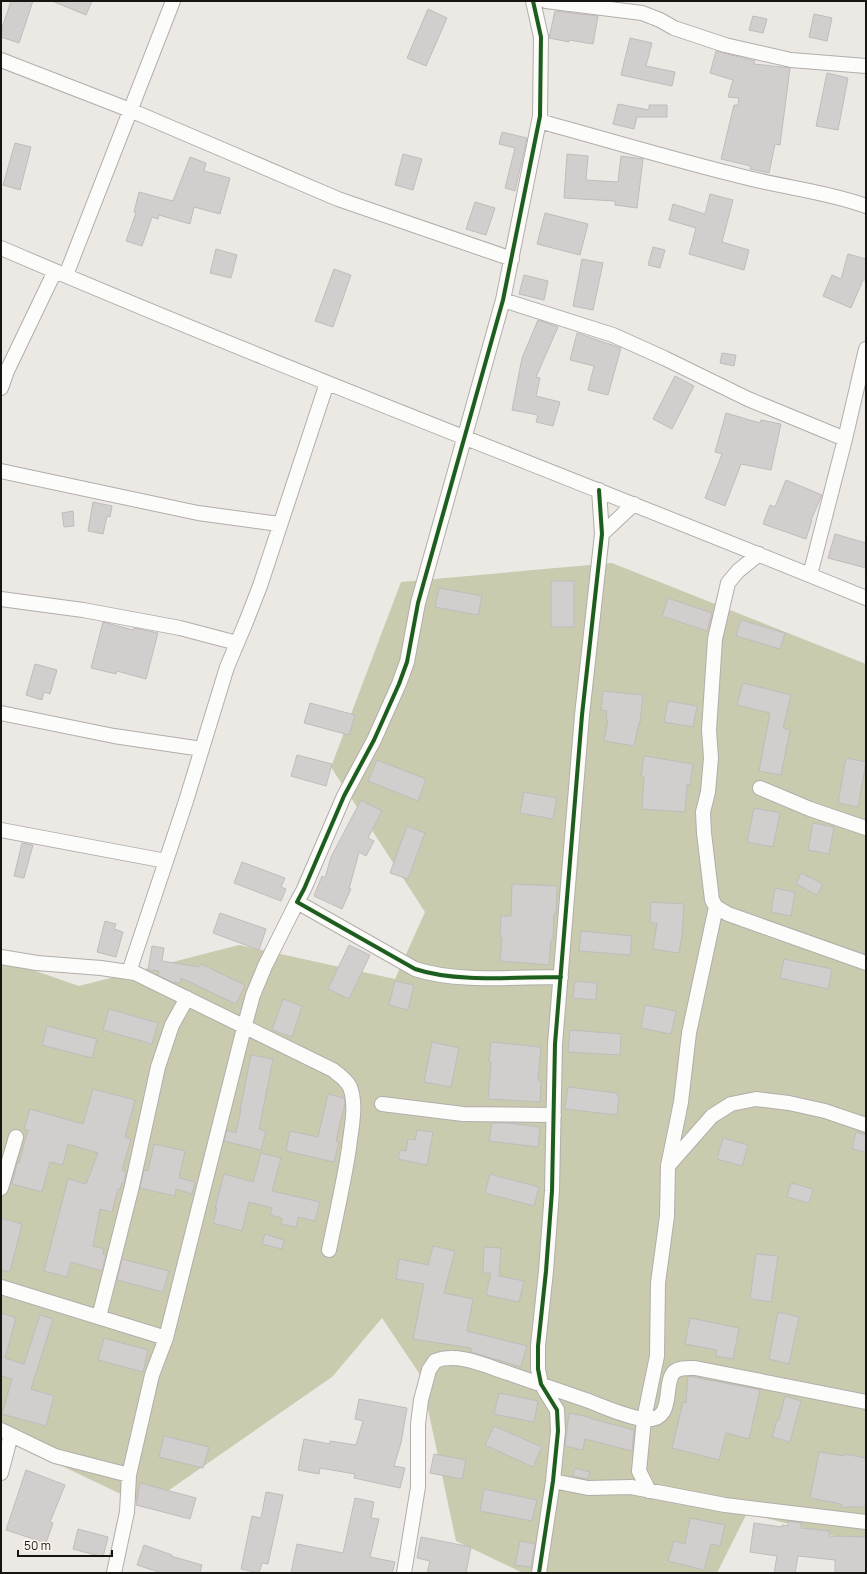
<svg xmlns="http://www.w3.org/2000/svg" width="867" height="1574" viewBox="0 0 867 1574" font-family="Manrope,sans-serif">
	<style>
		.forest { fill: #c9caae }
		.building { fill: #d1cecd; stroke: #bfbcbb }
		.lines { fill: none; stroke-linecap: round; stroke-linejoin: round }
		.street-casing { stroke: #b1aeab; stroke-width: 16 }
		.street { stroke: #fcfcfb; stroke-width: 14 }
		.cycleway-casing { stroke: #fcf5ed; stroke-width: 6 }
		.cycleway { stroke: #1b5e20; stroke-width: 4 }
	</style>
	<rect width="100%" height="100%" fill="#ece8e4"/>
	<path class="forest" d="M612 563 866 664V1544L747 1513 717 1573H523L456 1541 421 1376 382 1318 332 1377 146 1506 1 1437V959L79 986 239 945 395 979 425 912 331 767 401 582Z"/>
	<path class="building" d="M11 1H33L19 43 1 37V31Z
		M52 1H92L86 15Z
		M428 9 447 18 426 66 407 58Z
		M555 11 598 16 593 44 569 40V42L549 38Z
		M814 14 832 18 827 41 809 37Z
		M753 16 767 19 763 33 749 30Z
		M630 38 652 43 646 66 675 72 672 86 621 75Z
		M716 51 755 61 754 64 790 68 780 145 775 144 769 173 750 169 751 166 721 159 734 105H738L739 98 728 97 733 80 710 73Z
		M827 73 848 78 838 130 816 126Z
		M618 104 649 110V105H667V117H637L634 129 613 124Z
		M502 132 527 138 515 191 505 188 515 148 499 144Z
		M15 143 31 147 20 190 3 185Z
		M403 154 422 159 413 190 395 185Z
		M567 154 588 156 586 180 618 182 621 156 643 159 637 208 615 205V201L564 198Z
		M190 157 206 163 204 171 230 178 220 214 194 207 190 224 159 215 158 219 152 217 142 246 126 241 136 213 134 212 139 192 173 201Z
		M710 194 733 200 722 242 749 250 744 270 689 254 696 228 669 220 673 204 705 214Z
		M475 202 495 208 486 235 466 229Z
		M545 213 588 224 580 255 537 244Z
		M653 247 665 250 660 268 648 265Z
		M216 249 237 255 231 278 210 273Z
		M848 254 866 259V280H863L851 308 823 296 832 275 841 279Z
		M582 259 603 263 593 310 573 306Z
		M334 269 351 275 333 327 315 321Z
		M524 275 548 281 544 300 519 294Z
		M538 320 558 327 536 377 540 378 536 396 560 402 553 426 536 422 538 415 512 410 522 358Z
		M577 333 621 348 608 395 588 390 594 366 570 360Z
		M722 353 736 355 734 366 720 363Z
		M675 376 694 386 672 429 653 419Z
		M726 413 760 423 761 420 781 424 771 470 741 464 725 506 705 498 722 454 715 452Z
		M786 480 822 495 811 520H812L806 539 763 524 770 505 775 507Z
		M93 502 112 506 110 517 107 516 103 534 88 531Z
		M73 511 74 526 64 527 62 513Z
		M835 534 866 543V568L828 558Z
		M551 581H574V627H551Z
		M439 588 482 596 478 615 435 607Z
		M668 598 712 613 707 631 662 616Z
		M741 620 785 633 780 649 736 636Z
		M103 622 133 630 134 628 158 633 146 679 117 671 116 674 91 668Z
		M35 664 57 670 50 694 44 692 42 700 26 695Z
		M743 683 791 695 783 728 790 730 781 775 759 771 770 713 737 705Z
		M603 691 643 695 640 723H639L634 746 604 741 608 720H606L607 711 601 710Z
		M668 701 697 706 693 727 664 722Z
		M310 703 355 715 349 735 304 723Z
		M297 755 332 764 326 786 291 776Z
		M644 756 693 764 690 785 687 784 685 812 642 809 644 777 641 776Z
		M846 758 866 762 858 807 838 803Z
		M377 760 426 779 418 801 368 781Z
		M524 792 557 798 553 819 520 813Z
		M361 800 382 811 368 838 374 841 366 856 359 852 349 889H351L342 909 314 896 322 876 325 878 331 857Z
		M754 808 780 813 773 847 747 842Z
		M813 823 834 827 829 854 808 850Z
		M407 826 425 833 408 879 390 873Z
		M22 843 33 845 24 878 14 876Z
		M242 862 285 878 281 887 286 889 281 901 234 883Z
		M801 873 823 884 817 895 796 884Z
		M512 884 557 886 556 914H554L553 940H551L549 965 500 961 502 938H500L501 916H511Z
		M775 888 795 892 791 916 771 912Z
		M651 902 684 904 682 935 679 953 653 949 657 923H650Z
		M220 913 266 929 259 950 213 933Z
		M105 921 116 924 114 929 123 932 116 957 97 952Z
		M581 931 632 936 630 955 579 951Z
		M349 945 370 955 349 999 328 989Z
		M152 946 164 948 162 961 199 967 201 964 245 985 236 1004 181 978 180 983 172 982 158 975 159 971 148 970Z
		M784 959 832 969 828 989 780 978Z
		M395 981 414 985 408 1010 389 1005Z
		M575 981 597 983 596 1000 573 998Z
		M283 999 302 1006 292 1037 272 1030Z
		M645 1005 676 1011 671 1034 641 1028Z
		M109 1009 158 1023 152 1044 103 1030Z
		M47 1026 97 1039 92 1058 42 1045Z
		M570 1030 621 1034 620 1055 568 1052Z
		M432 1042 459 1048 451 1087 424 1082Z
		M491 1042 541 1047 538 1080 541 1081 540 1102 488 1099 491 1063 489 1062Z
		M251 1055 273 1059 259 1129 266 1131 261 1150 224 1141 227 1130 236 1133 241 1110H240Z
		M568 1087 617 1093V1095L619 1096 617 1115 565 1109Z
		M93 1089 135 1100 125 1137 131 1139 122 1170 126 1171 124 1183H122L120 1190 118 1189 112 1212 100 1209 93 1246 104 1249 103 1254 106 1255 102 1271 71 1262 67 1277 44 1271 68 1179 86 1184 98 1153 68 1144 63 1165 50 1162 42 1192 12 1184 17 1163H19L28 1130 24 1129 30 1109 83 1124Z
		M328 1094 344 1098 345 1103 336 1141 339 1142 334 1162 286 1151 290 1131 318 1137Z
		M492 1123H507L540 1127 538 1147 489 1141Z
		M417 1130 433 1132 427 1165 398 1159 400 1150 406 1151 408 1139 415 1140Z
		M856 1132 866 1135V1152L852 1149Z
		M723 1138 748 1145 742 1166 717 1159Z
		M154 1144 185 1151 179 1178 195 1182 192 1194 176 1189 175 1196 140 1188 144 1170 148 1171Z
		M261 1153 281 1158 272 1191 320 1202 315 1221 298 1217 296 1227 281 1224 282 1218 270 1215 272 1208 249 1202 242 1231 213 1223 217 1209H215L224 1174 253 1182Z
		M490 1174 539 1187 534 1206 485 1193Z
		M791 1183 813 1189 809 1203 787 1197Z
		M1 1218 22 1224 10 1272 1 1270Z
		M265 1234 284 1240 282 1249 262 1244Z
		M433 1246 455 1251 444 1293 473 1299 467 1331 527 1346 521 1367 471 1352V1348L413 1339 424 1284 396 1279 399 1259 428 1265Z
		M484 1247 501 1248 499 1276 524 1281 519 1302 486 1295 491 1273H483Z
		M756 1254 778 1256 771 1302 750 1299Z
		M122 1259 169 1271 163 1292 117 1280Z
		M778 1312 799 1317 789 1364 769 1359Z
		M1 1313 16 1318 5 1358 24 1364 40 1315 53 1319 31 1389 54 1396 46 1426 2 1414 12 1379 1 1376Z
		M690 1318 739 1328 733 1359 716 1356 717 1350 685 1344Z
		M104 1338 148 1350 143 1372 98 1360Z
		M688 1376 760 1390 749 1439 726 1433 719 1460 672 1448 683 1402 686 1403Z
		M499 1393 538 1401 534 1422 494 1414Z
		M785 1396 801 1401 790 1442 772 1437 777 1420H779Z
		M359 1399 407 1408 401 1443 394 1466 405 1468 400 1488 354 1478 355 1474 320 1468 319 1474 298 1470 304 1439 330 1444V1441L356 1445 363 1421 355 1419Z
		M569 1413 589 1417V1418L634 1430 632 1451 585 1439 583 1450 565 1446Z
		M494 1426 542 1447 533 1467 485 1445Z
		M164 1436 209 1447 203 1468 159 1457Z
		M819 1452 845 1456V1454L866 1458V1507H841V1504L810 1498Z
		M434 1454 466 1460 462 1479 430 1473Z
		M575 1468 590 1472 588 1479 573 1476Z
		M26 1470 65 1485 50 1522 53 1523 46 1543 6 1530Z
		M140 1483 196 1498 190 1519 136 1505Z
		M484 1489 537 1500 532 1521 480 1511Z
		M266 1492 283 1495 268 1564 262 1563 259 1573 241 1569 252 1516 261 1518Z
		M355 1498 374 1502 371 1518 379 1519 370 1557 395 1562 392 1573H291L297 1544 343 1553Z
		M690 1518 725 1525 720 1546 711 1544 704 1570 668 1561 674 1541 685 1544Z
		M788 1521 801 1523V1528L830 1531 829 1536 866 1537V1573H835V1560L798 1556 795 1573H774L777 1556 750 1552 754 1523 782 1527V1525L788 1526Z
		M78 1529 108 1537 103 1557 73 1549Z
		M421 1537 471 1547 466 1573H427L430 1561 417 1558Z
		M520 1541 535 1544 531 1567 515 1565Z
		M144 1545 172 1555 171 1556 202 1565 200 1573H162L137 1565Z"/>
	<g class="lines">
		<g class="street-casing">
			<path id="street" d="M533 1 541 37 540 116 503 300 418 603 407 662 399 684 374 740 344 796 304 889 297 902 415 969C457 983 516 977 561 977
				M546 1 642 13 660 20 674 28 725 45 791 60 866 66
				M1 60 130 110 338 199 512 259
				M539 121C608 140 678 161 748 178 787 188 828 192 866 206
				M1 248C287 371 578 480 866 598
				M66 275 173 1
				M503 300 613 335 664 358 748 399 845 439
				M1 388 7 371 55 271
				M1 471 198 513 279 524
				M602 534 634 504
				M759 554 738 571 728 583 715 639 709 730 711 758 708 792 703 812 704 833 712 900 716 907 728 914 866 963
				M810 575 845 439 866 349
				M1 599 83 610 180 628 237 643
				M1 713 114 736 202 749
				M760 788 810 809 866 828
				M1 830 166 861
				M1 957 37 963 101 968 135 973 333 1070C340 1076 346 1079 350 1087 357 1106 351 1129 349 1148 344 1182 336 1216 329 1250
				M129 972 186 801 227 667 246 622 260 586 327 383
				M382 1104 463 1114 554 1115
				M668 1166 712 1116 731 1104 756 1099 789 1103 825 1111 866 1125
				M1 1188 16 1137
				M1 1287 166 1338
				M99 1317 132 1186 158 1067 172 1025 187 998
				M1 1430 55 1456 129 1475
				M1 1473 11 1435
				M553 1481 588 1488 631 1487 725 1505 866 1522
				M649 1491 639 1471 644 1419 657 1356 658 1283 667 1216 668 1166 681 1102 689 1033 716 907
				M114 1573 127 1512 129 1475 152 1375 166 1338 244 1028 253 995 265 966 297 902
				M404 1573 418 1487V1424L421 1400 429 1370 435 1361C458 1352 486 1366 508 1373 534 1382 560 1391 586 1400 605 1407 623 1416 643 1419 677 1423 662 1384 674 1372 680 1367 688 1368 695 1368L866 1402
				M539 1573 553 1481 558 1431 557 1410 541 1384 538 1369V1346L546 1271 552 1191 555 1044 582 715 602 534 599 490"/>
		</g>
		<use href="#street" class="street"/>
		<g class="cycleway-casing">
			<path id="cycleway" d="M533 1 541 37 540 116 503 300 418 603 407 662 399 684 374 740 344 796 304 889 297 902 415 969C457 983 516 977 561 977
				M539 1573 553 1481 558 1431 557 1410 541 1384 538 1369V1346L546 1271 552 1191 555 1044 582 715 602 534 599 490"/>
		</g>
		<use href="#cycleway" class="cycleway"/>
	</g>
	<rect width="867" height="1574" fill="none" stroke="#171512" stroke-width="4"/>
	<path d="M18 1550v6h94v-6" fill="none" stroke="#171512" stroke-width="2"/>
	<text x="24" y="1550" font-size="12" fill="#171512" stroke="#fcf5ed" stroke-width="3" paint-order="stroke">50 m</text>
</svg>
